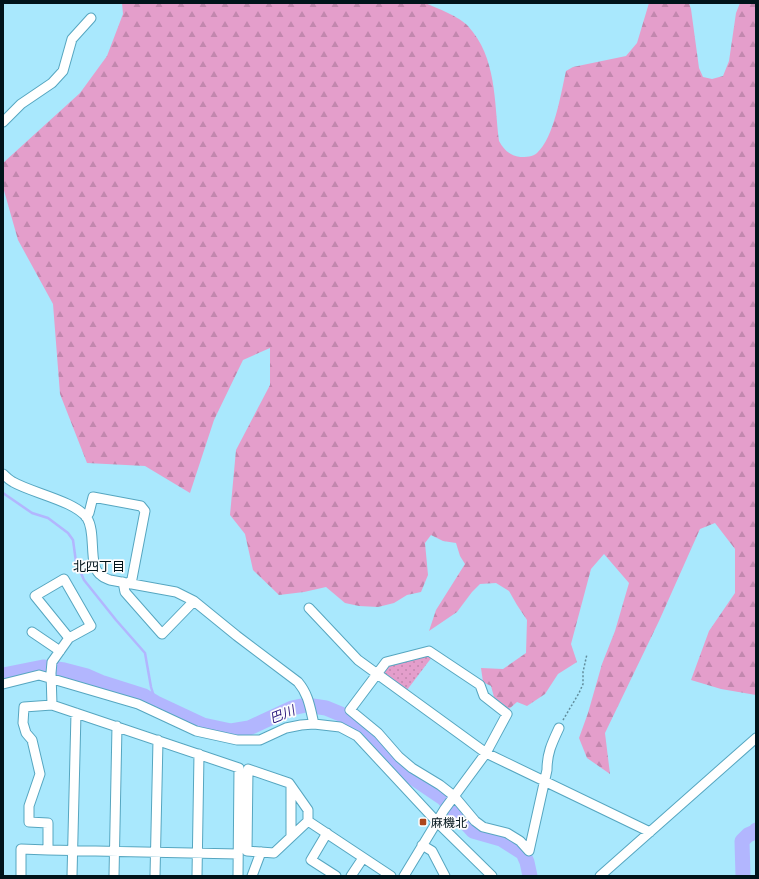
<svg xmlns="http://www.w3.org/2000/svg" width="759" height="879" viewBox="0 0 759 879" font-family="Barlow,'Noto Sans JP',sans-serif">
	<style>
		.grass { fill: url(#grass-dots) }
		.forest { fill: url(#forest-firs) }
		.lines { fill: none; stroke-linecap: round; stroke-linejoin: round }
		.stream { stroke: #b2b6fe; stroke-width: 2.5 }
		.river { stroke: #b2b6fe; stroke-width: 15 }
		.street-casing { stroke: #56a6c0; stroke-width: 11 }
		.path { stroke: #618d9c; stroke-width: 1.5; stroke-dasharray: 2 2; stroke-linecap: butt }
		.street { stroke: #fff; stroke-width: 9 }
		.poi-dot { fill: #ac461b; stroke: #fdfdfd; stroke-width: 1.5 }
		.labels { text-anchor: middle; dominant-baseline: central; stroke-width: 3.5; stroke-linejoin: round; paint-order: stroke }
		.poi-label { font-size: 12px; fill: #00131a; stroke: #fdfdfd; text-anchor: start }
		.neighbourhood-label { font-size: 13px; fill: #00131a; stroke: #fdfdfd }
		.water-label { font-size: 13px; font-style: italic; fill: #2c1a7e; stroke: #fdfdfd }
	</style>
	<defs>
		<pattern id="grass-dots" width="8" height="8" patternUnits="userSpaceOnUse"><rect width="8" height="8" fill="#e49ecb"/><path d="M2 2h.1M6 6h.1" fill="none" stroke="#c287ae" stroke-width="1.8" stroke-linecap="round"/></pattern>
		<pattern id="forest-firs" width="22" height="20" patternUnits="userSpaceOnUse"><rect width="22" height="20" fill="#e49ecb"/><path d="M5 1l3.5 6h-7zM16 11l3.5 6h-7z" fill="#c287ae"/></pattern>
	</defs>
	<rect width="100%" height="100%" fill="#a9e8fd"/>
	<path class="grass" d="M427 654 432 657 407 690 382 672 387 665Z"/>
	<path class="forest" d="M122 3H425C437 8 460 17 468 26 497 58 494 101 499 141 504 150 509 155 520 157 526 157 533 157 537 153 554 138 561 93 566 71L573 67 626 56 637 43 649 3H689L691 9 699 68 703 77 712 79 723 76 729 61 736 13 740 3H756V695L721 689 691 680 709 631 735 593V549L715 523 700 529 659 621 605 733 610 774 587 758 579 738 588 713 602 664 615 631 629 583 604 554 591 569 571 644 577 662 558 674 545 694 527 706 517 702 509 709 494 697 491 686 483 682 481 668 503 669 526 653 527 620 517 605 509 591 496 583 480 584 472 592 457 612 429 631 436 610 465 564 460 556 456 543 443 541 431 535 425 543 428 575 421 592 407 595 394 603 378 607 359 606 345 603 326 587 304 592 279 595 253 570 245 534 230 515 236 450 270 385V348L243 360 214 420 190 493 145 466 87 463 60 394 53 304 18 240 3 187V163L80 93 107 56 123 14Z"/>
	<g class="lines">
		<path class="stream" d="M3 493 32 513 48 518 68 533 73 540 76 562 84 580 116 620 145 653 151 687 156 703"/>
		<path class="river" d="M3 675 43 667 64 670 87 676 103 683 144 696 156 703 203 725 231 731 249 728 292 708 306 705 326 708 343 715 373 739 403 771 443 798 473 831 501 839 523 853 527 862 530 876
			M743 876 742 841 748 835 755 832 756 830"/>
		<g class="street-casing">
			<path id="street" d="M3 122 21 104 52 83 63 71 72 39 91 18
				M3 474C6 477 9 480 13 482 32 493 75 501 87 518 97 533 87 568 102 576 104 578 108 579 110 580L176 592 194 601 237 636 298 682C309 695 310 708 314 724
				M86 517 89 513 93 497 141 506 145 511 131 584
				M123 582 125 592 162 634 194 601
				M309 608 358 660 486 753 650 832
				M32 632 60 651
				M3 684 39 675 138 704 196 731 237 740H260L286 728 301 725 314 724 340 727 357 736 437 822 492 876
				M52 705 51 673 52 662 69 638 91 626 64 579 35 596 69 638
				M248 769 289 783 308 810V821L274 853 247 851Z
				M291 786V837
				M308 821 391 876
				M327 833 311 860 336 876
				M422 845 432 851 445 876
				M48 850 238 854
				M21 876V849L48 850V823L29 822V806L40 774 32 740 26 733 23 723 24 707 52 705 239 768 238 876
				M72 876 76 713
				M114 876 117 726
				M155 876 158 740
				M197 876 199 754
				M252 876 261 852
				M351 876 363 858
				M404 876 444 810 486 753 507 714 484 696 480 685 429 651 386 662 350 710 378 733 399 757 412 768 440 785 454 796 475 821 483 827 507 833 520 841 529 851 547 770C547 753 552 743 559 728
				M600 876 756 738"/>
		</g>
		<path class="path" d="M563 720 579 693 583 684V672L587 654"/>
		<use href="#street" class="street"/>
	</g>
	<rect class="poi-dot" x="419" y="818" width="8" height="8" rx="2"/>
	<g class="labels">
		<g class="poi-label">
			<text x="431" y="822">麻機北</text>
		</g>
		<g class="neighbourhood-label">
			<text x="99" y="566">北四丁目</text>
		</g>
		<g class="water-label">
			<text transform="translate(282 714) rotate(-22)">巴川</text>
		</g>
	</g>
	<rect width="759" height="879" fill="none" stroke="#00131a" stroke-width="8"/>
</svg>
